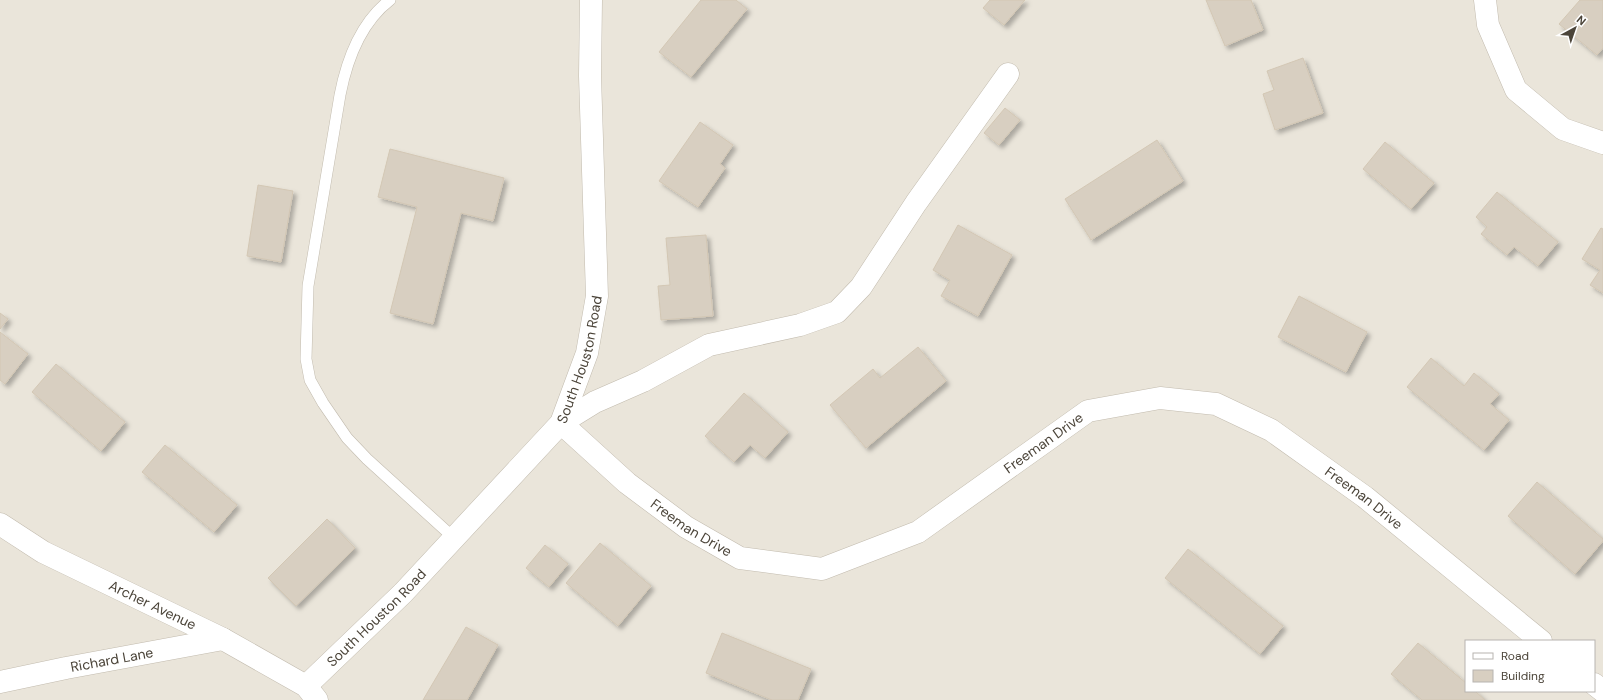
<svg xmlns="http://www.w3.org/2000/svg" width="1603" height="700" viewBox="0 0 1603 700" font-family="'DM Sans',sans-serif">
	<style>
		.residential { fill: #eae5da; fill-rule: evenodd }
		.building { fill: #d8cfc1; stroke: #d3c7b4; filter: url(#shadow) }
		.lines { fill: none; stroke-linecap: round; stroke-linejoin: round }
		.lane-casing { stroke: #c2bbae; stroke-width: 12 }
		.street-casing { stroke: #c2bbae; stroke-width: 23 }
		.lane { stroke: #fff; stroke-width: 11 }
		.street { stroke: #fff; stroke-width: 22 }
		.labels { text-anchor: middle; dominant-baseline: central; stroke-width: 4; stroke-linejoin: round; paint-order: stroke }
		.street-label { font-size: 14px; fill: #4b4439; stroke: #fff }
	</style>
	<defs>
		<filter id="shadow"><feDropShadow dx="3.5" dy="3.5" stdDeviation="2" flood-color="#0004"/></filter>
	</defs>
	<rect width="100%" height="100%" fill="#f6f3ec"/>
	<path class="residential" d="M0 0H1603V700H0ZM1466 641H1594V691H1466Z"/>
	<path class="building" d="M701 0H736L747 9 691 77 659 52Z
		M990 0H1025L1004 25 983 8Z
		M1206 0H1251L1263 30 1225 46Z
		M1580 0H1603V48L1597 55 1559 24Z
		M1303 58 1323 113 1275 130 1263 94 1274 90 1267 71Z
		M1005 108 1020 120 999 145 984 133Z
		M700 122 733 145 720 164 725 168 698 207 659 181Z
		M1157 140 1183 181 1091 240 1065 199Z
		M1385 142 1434 183 1411 209 1363 169Z
		M390 149 504 178 493 221 461 213 433 324 390 313 417 207 378 197Z
		M258 185 293 191 281 262 247 256Z
		M1497 192 1558 242 1538 266 1514 247 1507 255 1481 234 1487 227 1476 217Z
		M958 225 1012 255 978 316 941 296 950 280 933 270Z
		M1601 228 1603 229V293L1590 285 1600 270 1582 259Z
		M706 235 713 316 661 320 658 286 670 285 666 238Z
		M1299 296 1367 332 1346 372 1278 337Z
		M0 313 8 319 0 329Z
		M0 332 28 354 5 384 0 380Z
		M918 347 946 381 866 448 830 405 873 369 880 378Z
		M1431 358 1464 386 1474 373 1499 394 1490 404 1509 420 1484 450 1407 387Z
		M56 364 125 422 101 451 32 392Z
		M744 393 788 432 765 458 750 445 734 462 705 436Z
		M165 445 237 505 214 532 142 472Z
		M1537 482 1603 539V541L1575 574 1508 516Z
		M327 519 355 548 296 606 268 578Z
		M600 543 651 586 618 626 566 583Z
		M545 545 568 564 549 587 526 568Z
		M1188 549 1283 626 1260 654 1165 578Z
		M466 627 498 645 467 700H423Z
		M722 633 811 669 798 700H772L706 673Z
		M1418 643 1466 683V691H1475L1485 700H1422L1391 674Z"/>
	<g class="lines">
		<g class="lane-casing">
			<path id="lane" d="M390 0C360 23 347 59 340 95L308 286 306 359 310 380 323 403 347 438 367 459 454 538"/>
		</g>
		<g class="street-casing">
			<g id="street">
				<path d="M1485 0 1488 25 1516 90 1563 129 1603 143"/>
				<path id="s1" d="M1008 74 916 203 861 287 837 312 800 325 709 345 643 381 595 402 561 423 627 483 686 527 740 558 822 569 918 532 1088 411 1160 398 1216 404 1271 430 1365 497 1541 641"/>
				<path id="s2" d="M0 524 43 552 223 639 306 686 317 700"/>
				<path id="s3" d="M0 682 66 668 223 639"/>
				<path d="M1594 684 1603 691"/>
				<path id="s4" d="M306 686 403 593 561 423 587 353 597 296 590 76 591 0"/>
			</g>
		</g>
		<use href="#lane" class="lane"/>
		<use href="#street" class="street"/>
	</g>
	<g class="labels">
		<g class="street-label">
			<text stroke="none"><textPath href="#s4" startOffset="433">South Houston Road</textPath></text>
			<text stroke="none"><textPath href="#s1" startOffset="1158">Freeman Drive</textPath></text>
			<text stroke="none"><textPath href="#s1" startOffset="1518">Freeman Drive</textPath></text>
			<text stroke="none"><textPath href="#s1" startOffset="761">Freeman Drive</textPath></text>
			<text stroke="none"><textPath href="#s2" startOffset="173">Archer Avenue</textPath></text>
			<text stroke="none"><textPath href="#s4" startOffset="98">South Houston Road</textPath></text>
			<text stroke="none"><textPath href="#s3" startOffset="114">Richard Lane</textPath></text>
		</g>
	</g>
	<rect x="1465" y="640" width="130" height="52" fill="#ffffff" stroke="#b7b4b0"/>
	<rect x="1473" y="653" width="20" height="6" fill="#ffffff" stroke="#b7b4b0"/>
	<text x="1501" y="660" font-size="12" fill="#4b4439">Road</text>
	<rect x="1473" y="670" width="20" height="12" fill="#d8cfc1" stroke="#b7b4b0"/>
	<text x="1501" y="680" font-size="12" fill="#4b4439">Building</text>
	<g transform="translate(1575 28) rotate(40)" stroke="#ffffff" stroke-width="3" paint-order="stroke">
	<path d="M0-3L7 15L0 10L-7 15Z" fill="#4b4439"/>
	<text y="-6" font-size="11" font-weight="bold" text-anchor="middle" fill="#4b4439">N</text>
	</g>
</svg>
